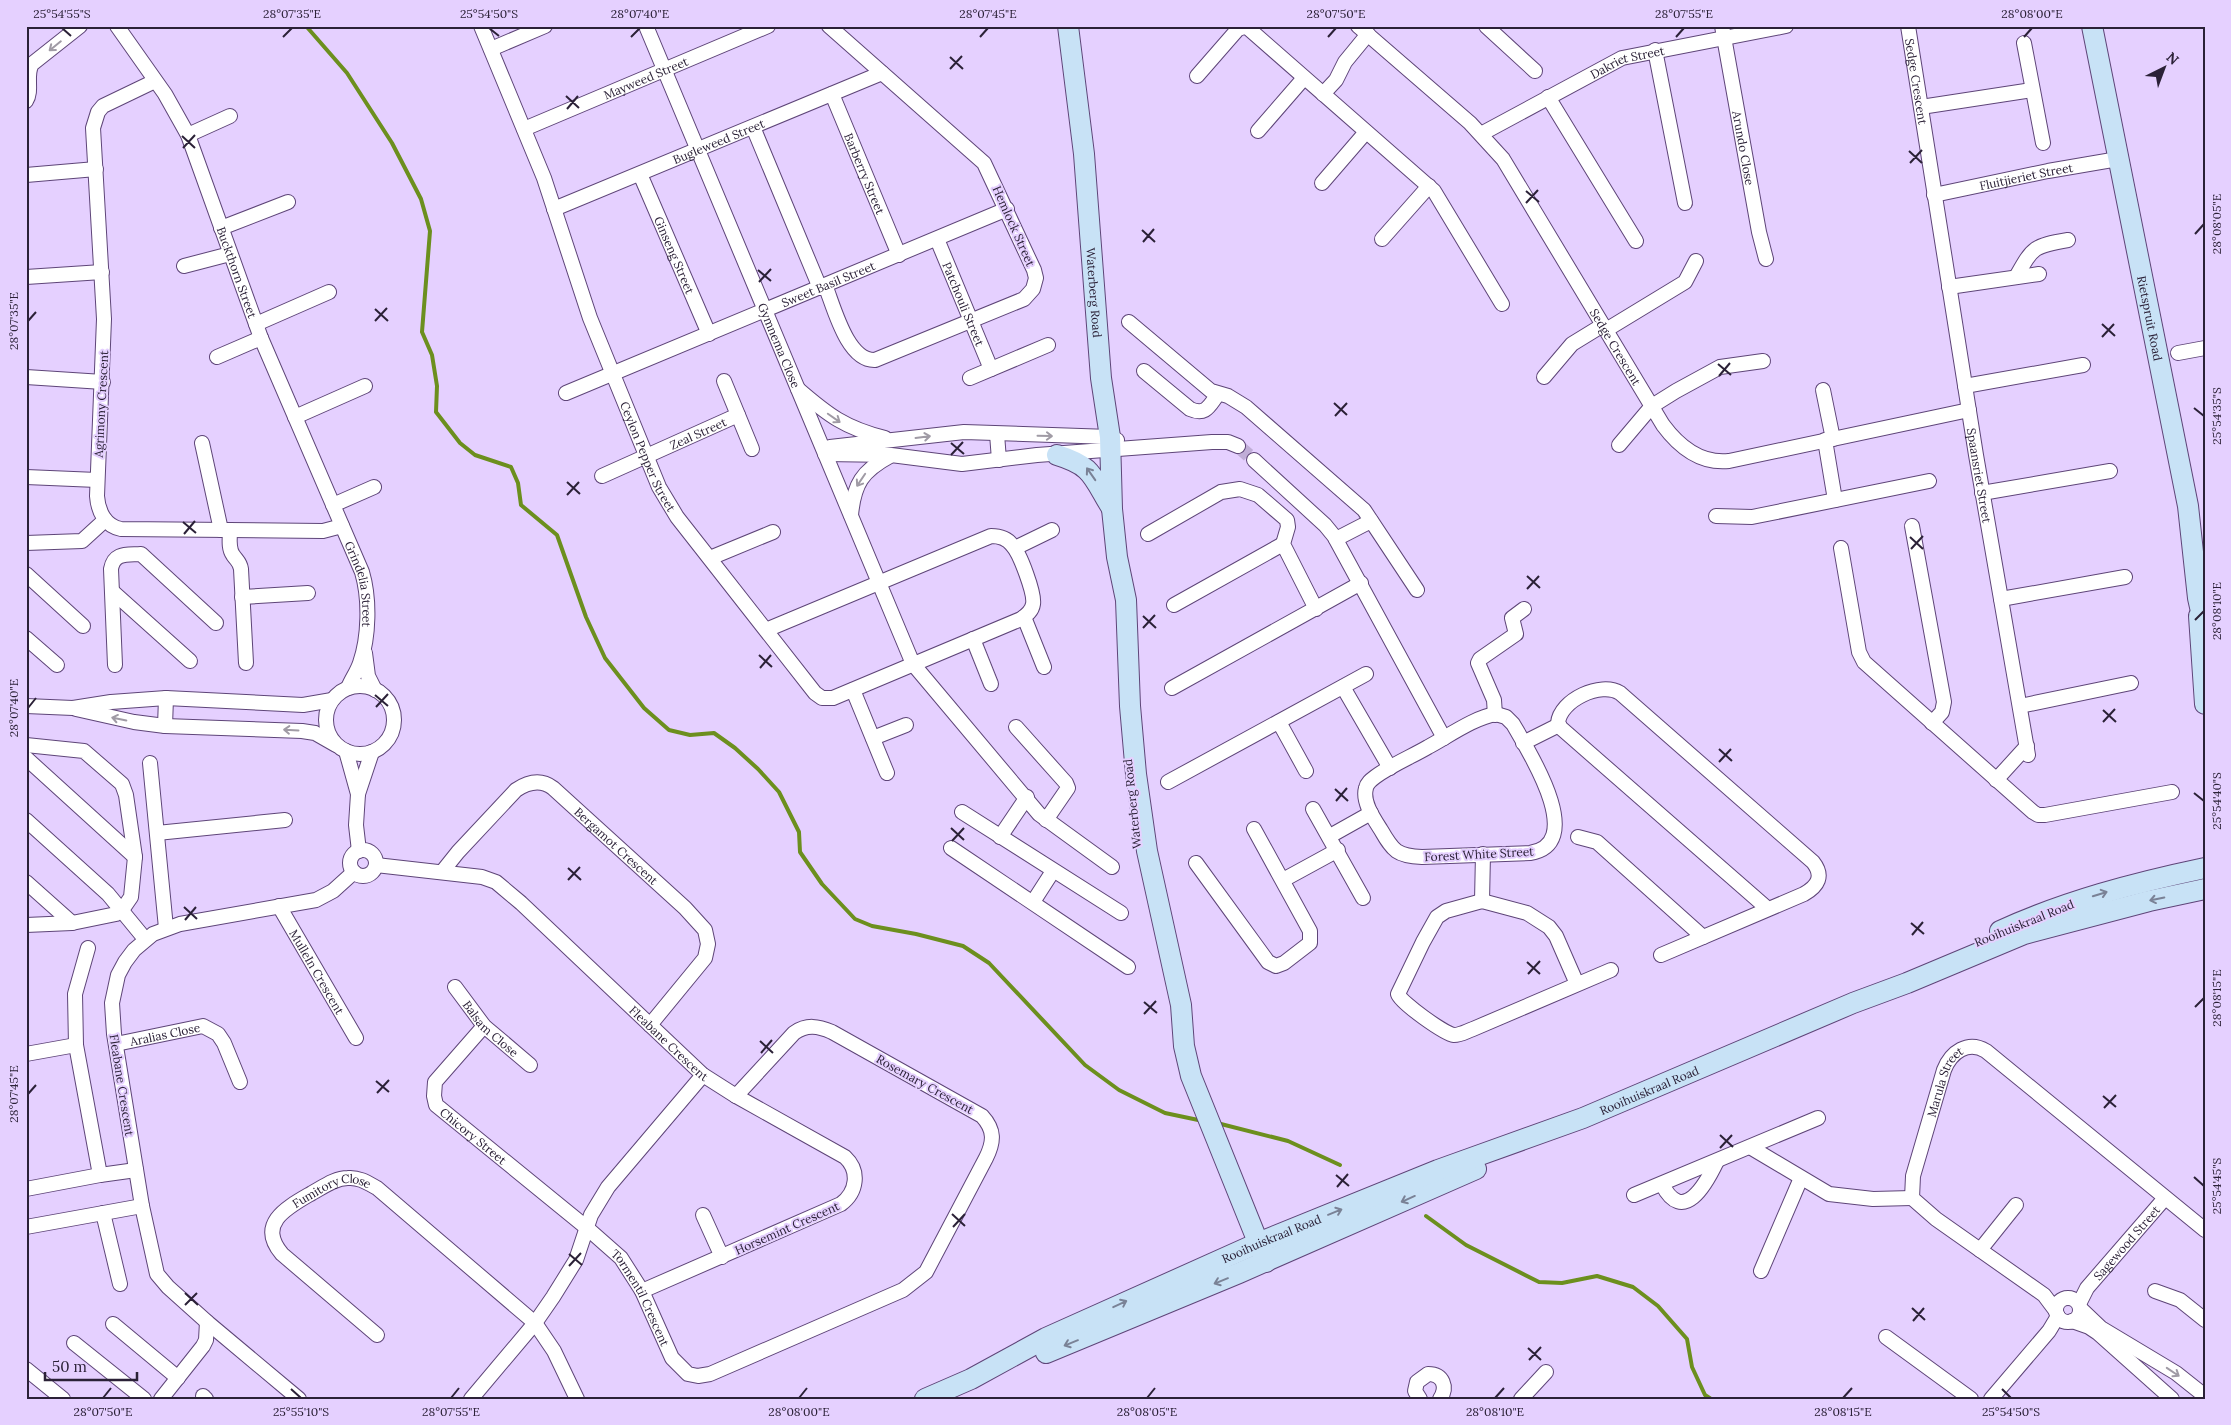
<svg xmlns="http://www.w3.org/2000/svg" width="2231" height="1425" viewBox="0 0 2231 1425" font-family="Lora,serif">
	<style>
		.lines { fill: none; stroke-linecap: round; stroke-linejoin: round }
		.stream { stroke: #6c8f1e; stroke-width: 4 }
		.street-tunnel { stroke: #c0add7; stroke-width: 14; stroke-dasharray: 14 7; stroke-linecap: butt }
		.street-casing { stroke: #5e4578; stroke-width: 16 }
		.secondary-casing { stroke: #5e4578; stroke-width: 22 }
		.street { stroke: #fff; stroke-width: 14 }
		.secondary { stroke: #c8e2f6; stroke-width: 20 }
		.oneway { stroke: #a09ba5 }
		.oneway2 { stroke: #7a8296 }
		.ticks { fill: none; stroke: #2b2137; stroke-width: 2 }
		.labels { text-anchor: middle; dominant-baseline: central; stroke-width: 4; stroke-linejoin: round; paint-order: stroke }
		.street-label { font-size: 12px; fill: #2b2137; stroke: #e5d0ff }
		.neatline { fill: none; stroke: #2b2137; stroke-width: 2 }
		.ticks-label { font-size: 12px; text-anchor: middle; fill: #2b2137 }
	</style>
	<rect width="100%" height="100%" fill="#e5d0ff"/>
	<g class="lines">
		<path class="stream" d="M306 26 347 73 392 143 421 199 430 231 422 332 432 355 437 386 436 412 460 443 475 455 511 467 518 483 521 505 557 535 586 617 605 658 644 708 669 730 690 735 714 733 735 748 758 769 779 792 799 832 800 852 822 884 855 919 872 926 916 934 963 946 989 963 1085 1065 1119 1090 1165 1113 1203 1121
			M1217 1123 1288 1141 1340 1165
			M1426 1216 1466 1245 1539 1282 1562 1283 1597 1276 1633 1287 1658 1306 1687 1339 1692 1367 1705 1395 1711 1399"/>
		<path class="street-tunnel" d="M1238 446 1254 460"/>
		<g class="street-casing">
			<g id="street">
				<path id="s1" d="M117 26 165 94 188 135 261 338 362 572C370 599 369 637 360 663 357 672 351 680 348 688"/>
				<path id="s2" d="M481 26 544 178 590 318 659 487 677 517 815 693 822 698H833L1021 619C1027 615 1032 611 1033 604 1035 594 1020 553 1012 545 1007 538 1000 536 991 536L766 630"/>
				<path id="s3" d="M646 26 913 664 1039 814 1112 867"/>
				<path id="s4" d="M1358 26 1470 123 1503 159 1663 425C1680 448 1701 464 1729 461L1969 410"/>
				<path d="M1486 26 1535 71"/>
				<path id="s5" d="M1722 26 1759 232 1766 259"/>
				<path id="s6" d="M1908 26 1976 455 2028 755"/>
				<path d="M2024 43 2043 143"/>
				<path d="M491 49 545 26"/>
				<path d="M1655 50 1685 203"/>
				<path d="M1197 76 1238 29 1244 27 1248 28 1434 191 1502 304"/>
				<path d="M155 81 103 106 98 112 93 128 104 319 97 496C98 511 105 526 121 529L323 531 342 526"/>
				<path id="s7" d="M832 94 899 255"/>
				<path d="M1323 94 1336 80 1345 62 1368 34"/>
				<path d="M1548 97 1636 241"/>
				<path d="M26 101C33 90 25 75 32 64L80 26"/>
				<path d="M1921 107 2032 90"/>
				<path d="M753 127 820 288"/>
				<path id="s8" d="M524 129 768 26"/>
				<path d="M1258 131 1304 78"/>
				<path id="s9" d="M1481 134 1622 58 1786 26"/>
				<path d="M188 135 230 116"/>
				<path id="s10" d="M640 174 709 334"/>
				<path d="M26 175 96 169"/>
				<path d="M1322 183 1366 132"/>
				<path id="s11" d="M1934 195 2048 171 2118 159"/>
				<path id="s12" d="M554 209 882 73"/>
				<path d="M221 228 288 202"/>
				<path id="s13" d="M937 239 991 369"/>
				<path d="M1382 239 1429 186"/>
				<path d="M184 266 230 254"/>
				<path d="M26 277 102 272"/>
				<path d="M2016 277C2033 247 2033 246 2068 240"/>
				<path d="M825 285C834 307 847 361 875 360L1024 299 1033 289 1036 278 1034 270 984 163 829 26"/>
				<path d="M1949 287 2039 274"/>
				<path d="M1129 322 1211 391 1228 396 1246 407 1364 510 1417 590"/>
				<path d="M256 324 329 292"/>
				<path d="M1606 330 1685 282 1696 261"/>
				<path d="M2178 353 2205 348"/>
				<path d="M217 357 261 338"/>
				<path d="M1144 371 1190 409C1206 416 1209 406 1218 394"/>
				<path d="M26 377 103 382"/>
				<path d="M1544 377 1572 344 1603 325"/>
				<path d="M970 378 1048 345"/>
				<path d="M724 381 752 449"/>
				<path d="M1965 386 2083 365"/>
				<path d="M798 389C828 415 845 428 885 438"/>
				<path d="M1823 390 1833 439"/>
				<path id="s14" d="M566 393 1007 209"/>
				<path d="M295 417 365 386"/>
				<path d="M997 434 999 460"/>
				<path d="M1825 440 1835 500"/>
				<path d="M202 443 221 530"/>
				<path d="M1619 445 1652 406 1676 391 1720 367 1763 361"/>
				<path d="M830 447 964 432 1110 437 1117 440"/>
				<path d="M825 454 891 455 962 464 1037 455 1212 442H1228L1238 446"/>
				<path d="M1254 460 1325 525 1334 536 1444 738"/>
				<path id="s15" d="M602 476 738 415"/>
				<path d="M26 477 97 480"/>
				<path d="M1982 493 2110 471"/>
				<path d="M333 505 374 487"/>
				<path d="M851 515C854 484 862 471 890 456"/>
				<path d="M1716 516 1752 517 1929 481"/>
				<path d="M1912 526 1944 702 1942 712 1932 723"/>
				<path d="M230 530C230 538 228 548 233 555 237 561 240 562 241 569L246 663"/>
				<path d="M1148 534 1221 492 1240 489 1258 495 1287 520 1288 527 1283 544 1316 609"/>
				<path d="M1336 539 1371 521"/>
				<path d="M26 543 82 541 105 520"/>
				<path d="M1015 548 1052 530"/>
				<path d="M1841 548 1859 652 1864 662 2033 812 2038 815H2045L2172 792"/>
				<path d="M710 558 773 532"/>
				<path d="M26 574 83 626"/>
				<path d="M113 592 190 661"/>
				<path d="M242 597 308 593"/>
				<path d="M2001 599 2125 577"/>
				<path d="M1174 605 1283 544"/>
				<path d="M1024 617 1044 667"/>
				<path d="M26 638 57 665"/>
				<path d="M973 639 991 684"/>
				<path d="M365 653 368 676 375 690"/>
				<path d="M115 665 111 569C114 552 127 555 141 554L216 623"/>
				<circle cx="360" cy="720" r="34"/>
				<path d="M1343 687 1390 768"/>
				<path d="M1172 688 1361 583"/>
				<path d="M853 690 887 773"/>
				<path d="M26 706 73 708 111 702 166 698 303 705 332 700"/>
				<path d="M2020 706 2131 683"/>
				<path d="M76 709 134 722 165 726 302 731 315 733 336 745"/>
				<path d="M1496 714 1506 717 1513 724C1528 750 1588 844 1530 853L1422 857C1397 856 1393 851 1381 830 1374 819 1362 802 1366 788 1367 783 1371 780 1375 777 1391 765 1411 757 1428 747 1447 737 1475 717 1496 714Z"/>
				<path d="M1495 715 1494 700 1478 663 1480 659 1516 634 1512 618 1524 609"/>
				<path d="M1279 722 1306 771"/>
				<path d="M165 726 166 698"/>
				<path d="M1016 727 1066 783 1068 788 1046 820"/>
				<path d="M873 738 906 725"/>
				<path d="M1523 743 1559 725"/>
				<path d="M26 745 84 751 122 784 126 795 135 857 131 897 122 910 116 914 72 923 26 925"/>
				<path d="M346 751 358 794 356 825 359 851"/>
				<path d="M26 758 135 857"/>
				<path d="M150 763 166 928"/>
				<path d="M1996 780 2027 746"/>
				<path d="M1168 782 1366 674"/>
				<path d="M358 794 372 752"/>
				<path d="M1313 809 1363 898"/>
				<path d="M962 812 1121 913"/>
				<path d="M26 820 108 894 145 939"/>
				<path d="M157 833 285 820"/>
				<path d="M1330 836 1371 813"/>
				<path d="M1000 837 1027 797"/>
				<path d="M1578 837 1597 842 1703 937"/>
				<path d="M951 848 1128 967"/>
				<circle cx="363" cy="863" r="13"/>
				<path d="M1196 863 1268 962 1276 966 1284 963 1310 943V931L1254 829"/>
				<path id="s16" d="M376 865 482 877 496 882 521 903 703 1075 736 1096 845 1157C860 1171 857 1192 841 1204L642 1291"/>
				<path id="s17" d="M442 872 458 852 516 790C528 782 541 779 553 788L685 908 705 930 708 944 705 958 650 1025"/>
				<path d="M1283 880 1338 850"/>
				<path d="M26 882 72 923"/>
				<path d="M1482 901 1483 854"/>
				<path d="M1033 902 1053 871"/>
				<path id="s18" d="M279 906 356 1038"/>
				<path d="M88 948 75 994 76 1045 100 1175"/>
				<path d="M1661 955 1804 894C1818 886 1824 876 1813 862L1620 693C1601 681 1560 700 1558 723L1561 728 1768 909"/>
				<path d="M1577 984 1556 936 1549 927 1527 913 1482 901 1446 911 1437 917 1423 942 1398 994C1401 1003 1445 1034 1454 1035 1461 1035 1467 1031 1473 1029L1611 970"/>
				<path id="s19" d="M455 987 484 1026 530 1065"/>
				<path id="s20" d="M484 1026 435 1082 434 1096 436 1105 587 1228 621 1258 642 1291 672 1358 688 1374 698 1376 710 1374 903 1290 926 1272 986 1158C994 1142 995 1130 982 1116L832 1032C818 1026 807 1024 794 1033L736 1096"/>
				<path id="s21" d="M116 1044 203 1026 218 1034 224 1043 240 1082"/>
				<path d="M26 1054 76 1045"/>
				<path d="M1750 1147 1829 1194 1873 1199 1912 1198"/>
				<path d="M1662 1184C1683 1226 1706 1184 1717 1161"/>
				<path d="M26 1189 100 1175 136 1170"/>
				<path d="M1634 1195 1818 1118"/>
				<path d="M103 1213 120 1284"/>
				<path d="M703 1215 722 1257"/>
				<path d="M26 1227 142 1206"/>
				<path d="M1980 1250 2016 1205"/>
				<path d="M1761 1271 1801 1178"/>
				<path d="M2155 1291 2180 1300 2205 1320"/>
				<circle cx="2068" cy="1310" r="12"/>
				<path id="s22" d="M2079 1304 2087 1288 2165 1198"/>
				<path d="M2080 1308 2101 1328 2176 1373 2205 1396"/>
				<path id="s23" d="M2056 1311 2044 1295 1936 1219 1912 1198 1913 1176 1944 1070C1951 1052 1968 1040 1986 1051L2205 1230"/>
				<path d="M2072 1321 2089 1327 2098 1333 2172 1399"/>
				<path d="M113 1324 178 1378"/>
				<path id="s24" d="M377 1335 282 1254C256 1223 288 1207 312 1193 323 1187 335 1178 348 1178 359 1177 368 1183 377 1188L535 1323 554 1351 577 1399"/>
				<path d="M1886 1337 1971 1399"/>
				<path d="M74 1343 144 1399"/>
				<path d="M26 1369 63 1399"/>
				<path d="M203 1396 206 1399"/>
				<path d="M161 1399 203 1346 206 1340 207 1322"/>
				<path d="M299 1399 207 1322 168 1287 157 1274 142 1206 114 1034 112 1003 118 975 125 962 134 950 153 934 180 924 316 900 333 891 354 872"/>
				<path d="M471 1399 535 1323 553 1297 576 1260 591 1215 608 1187 703 1075"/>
				<path d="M1420 1399 1415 1391 1417 1382 1428 1374C1443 1374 1448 1387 1440 1399"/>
				<path d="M1521 1399 1546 1372"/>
				<path d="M1991 1399 2049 1331 2058 1316"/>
			</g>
		</g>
		<g class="secondary-casing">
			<g id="secondary">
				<path id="s25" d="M1068 26 1084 154 1101 378 1110 437 1112 509 1117 557 1126 600 1130 706 1136 774 1147 851 1181 1005 1184 1046 1191 1076 1266 1262"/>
				<path id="s26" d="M2092 26 2188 506 2198 598 2205 629"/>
				<path d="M1057 455C1093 466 1092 476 1111 507"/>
				<path d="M2199 616 2205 704"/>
				<path d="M2000 931C2066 901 2134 883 2205 868"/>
				<path d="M1046 1353 1239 1273 1476 1169"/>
				<path id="s27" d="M925 1399 971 1379 1046 1338 1258 1243 1438 1170 1583 1118 1853 1003 1907 983 2024 934 2149 901 2205 889"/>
			</g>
		</g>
		<use href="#street" class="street"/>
		<use href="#secondary" class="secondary"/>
	</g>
	<defs><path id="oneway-shaft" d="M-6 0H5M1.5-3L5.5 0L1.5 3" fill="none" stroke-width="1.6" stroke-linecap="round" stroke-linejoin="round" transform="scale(1.25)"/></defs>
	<g class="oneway">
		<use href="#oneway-shaft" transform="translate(55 46) rotate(141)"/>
		<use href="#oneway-shaft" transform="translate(834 418) rotate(35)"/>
		<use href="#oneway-shaft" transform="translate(1045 436) rotate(1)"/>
		<use href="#oneway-shaft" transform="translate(923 437) rotate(-7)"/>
		<use href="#oneway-shaft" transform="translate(861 480) rotate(124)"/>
		<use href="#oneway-shaft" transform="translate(119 719) rotate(-168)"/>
		<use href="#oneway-shaft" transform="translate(291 730) rotate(-177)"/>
		<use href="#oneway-shaft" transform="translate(2173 1372) rotate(34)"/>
	</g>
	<g class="oneway2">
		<use href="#oneway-shaft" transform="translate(1091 474) rotate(-125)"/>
		<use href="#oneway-shaft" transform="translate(2100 894) rotate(-17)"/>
		<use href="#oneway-shaft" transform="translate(2157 899) rotate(168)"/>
		<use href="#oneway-shaft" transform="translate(1408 1199) rotate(156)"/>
		<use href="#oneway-shaft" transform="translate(1335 1212) rotate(-22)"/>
		<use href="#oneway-shaft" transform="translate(1221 1281) rotate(158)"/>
		<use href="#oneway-shaft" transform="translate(1120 1304) rotate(-25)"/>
		<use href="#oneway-shaft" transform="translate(1071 1343) rotate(158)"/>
	</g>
	<path class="ticks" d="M62 28 71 36M489 28 499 36M283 37 292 28M631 37 640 28M980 37 988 28M1328 37 1336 28M1676 37 1684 28M2024 37 2032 28M950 57 963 69M950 69 962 56M566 96 579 108M567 109 578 96M182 136 195 148M183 148 195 135M1909 151 1922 163M1910 163 1922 150M1526 191 1539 202M1526 203 1538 190M1142 230 1155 242M2195 234 2204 224M1143 242 1154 229M758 270 771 281M759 282 771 269M375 309 388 321M28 321 36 312M375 321 387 308M2102 324 2115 336M2102 337 2114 324M1718 364 1731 375M1719 376 1730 363M1334 403 1347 415M2194 408 2204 416M1335 416 1347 403M951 443 964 454M951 455 963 442M567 482 580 494M567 495 579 482M183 522 196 533M184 534 195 521M1910 537 1923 549M1911 549 1923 536M1527 576 1540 588M1527 589 1539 576M1143 616 1156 628M2195 620 2204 611M1143 628 1155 615M759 655 772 667M760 668 771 655M375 695 388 706M376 707 388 694M28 708 36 698M2103 710 2116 722M2103 722 2115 709M1719 749 1732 761M1719 762 1731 749M1335 789 1348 801M2194 793 2204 801M1336 801 1347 788M951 828 964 840M952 841 964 828M568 868 581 880M568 880 580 867M184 907 197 919M185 920 196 907M1911 923 1924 934M1912 935 1923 922M1527 962 1540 974M1528 974 1540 961M1144 1002 1157 1013M2195 1007 2204 998M1144 1014 1156 1001M760 1041 773 1053M761 1053 772 1040M376 1081 389 1092M377 1093 389 1080M28 1094 36 1085M2103 1096 2116 1107M2104 1108 2116 1095M1720 1135 1733 1147M1720 1148 1732 1135M1336 1175 1349 1186M2194 1177 2204 1186M1337 1187 1348 1174M952 1214 965 1226M953 1227 965 1214M569 1254 582 1265M569 1266 581 1253M185 1293 198 1305M185 1305 197 1293M1912 1308 1925 1320M1913 1321 1924 1308M1528 1348 1541 1360M1529 1360 1541 1347M291 1389 301 1398M2002 1389 2011 1398M103 1398 111 1388M451 1398 459 1388M799 1398 807 1388M1147 1398 1155 1388M1495 1398 1504 1388M1843 1398 1852 1388"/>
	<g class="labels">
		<g class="street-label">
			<text stroke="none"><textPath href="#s9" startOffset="164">Dakriet Street</textPath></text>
			<text stroke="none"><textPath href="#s8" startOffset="132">Mayweed Street</textPath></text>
			<text stroke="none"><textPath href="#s6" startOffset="56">Sedge Crescent</textPath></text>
			<text stroke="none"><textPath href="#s12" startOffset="178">Bugleweed Street</textPath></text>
			<text stroke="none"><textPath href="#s5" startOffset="124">Arundo Close</textPath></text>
			<text stroke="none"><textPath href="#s7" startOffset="86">Barberry Street</textPath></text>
			<text stroke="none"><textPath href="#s11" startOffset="94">Fluitjieriet Street</textPath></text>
			<text transform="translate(1014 226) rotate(66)">Hemlock Street</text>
			<text stroke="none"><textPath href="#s10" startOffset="88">Ginseng Street</textPath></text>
			<text stroke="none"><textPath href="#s1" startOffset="276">Buckthorn Street</textPath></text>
			<text stroke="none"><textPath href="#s14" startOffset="284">Sweet Basil Street</textPath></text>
			<text stroke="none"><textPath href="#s25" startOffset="268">Waterberg Road</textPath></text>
			<text stroke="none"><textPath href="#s13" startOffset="70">Patchouli Street</textPath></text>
			<text stroke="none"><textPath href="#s26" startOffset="298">Rietspruit Road</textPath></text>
			<text stroke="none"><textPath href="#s3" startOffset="346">Gymnema Close</textPath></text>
			<text stroke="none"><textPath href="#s4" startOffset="416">Sedge Crescent</textPath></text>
			<text transform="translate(101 404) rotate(-87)">Agrimony Crescent</text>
			<text stroke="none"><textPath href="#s15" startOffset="105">Zeal Street</textPath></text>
			<text stroke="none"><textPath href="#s2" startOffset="462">Ceylon Pepper Street</textPath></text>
			<text stroke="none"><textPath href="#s6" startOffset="455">Spaansriet Street</textPath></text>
			<text stroke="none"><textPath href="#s1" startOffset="612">Grindelia Street</textPath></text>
			<text transform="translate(1132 804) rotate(-96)">Waterberg Road</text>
			<text stroke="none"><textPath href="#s17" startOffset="236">Bergamot Crescent</textPath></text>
			<text transform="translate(1479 854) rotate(-3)">Forest White Street</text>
			<text transform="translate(2024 923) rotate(-22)">Rooihuiskraal Road</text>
			<text stroke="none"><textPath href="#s18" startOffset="76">MulleIn Crescent</textPath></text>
			<text stroke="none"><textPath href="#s19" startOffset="55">Balsam Close</textPath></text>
			<text stroke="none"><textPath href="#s21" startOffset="50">Aralias Close</textPath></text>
			<text stroke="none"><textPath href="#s16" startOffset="358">Fleabane Crescent</textPath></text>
			<text transform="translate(925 1084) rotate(29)">Rosemary Crescent</text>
			<text transform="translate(122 1085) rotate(81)">Fleabane Crescent</text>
			<text stroke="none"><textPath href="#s23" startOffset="306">Marula Street</textPath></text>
			<text stroke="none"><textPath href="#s27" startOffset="788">Rooihuiskraal Road</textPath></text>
			<text stroke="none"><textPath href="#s20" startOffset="146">Chicory Street</textPath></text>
			<text stroke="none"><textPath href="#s24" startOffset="228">Fumitory Close</textPath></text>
			<text transform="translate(787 1228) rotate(-24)">Horsemint Crescent</text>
			<text stroke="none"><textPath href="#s27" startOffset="382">Rooihuiskraal Road</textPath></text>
			<text stroke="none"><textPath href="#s22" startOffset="78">Sagewood Street</textPath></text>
			<text stroke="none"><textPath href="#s20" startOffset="382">Tormentil Crescent</textPath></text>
		</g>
	</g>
	<rect width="2231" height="1425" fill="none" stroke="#e5d0ff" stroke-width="55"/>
	<g transform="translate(2164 68) rotate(42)" stroke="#e5d0ff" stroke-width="4" paint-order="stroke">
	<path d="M0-4L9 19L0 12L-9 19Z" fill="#2b2137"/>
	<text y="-8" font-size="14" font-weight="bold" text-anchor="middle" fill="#2b2137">N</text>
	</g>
	<path d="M45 1372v8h92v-8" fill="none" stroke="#2b2137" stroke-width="2.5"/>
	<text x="52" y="1372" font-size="15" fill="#2b2137" stroke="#e5d0ff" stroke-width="4" paint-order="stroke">50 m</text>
	<rect x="28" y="28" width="2176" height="1370" class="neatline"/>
	<g class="ticks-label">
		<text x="62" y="18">25°54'55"S</text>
		<text x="292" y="18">28°07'35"E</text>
		<text x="489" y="18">25°54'50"S</text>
		<text x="640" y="18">28°07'40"E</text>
		<text x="988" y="18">28°07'45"E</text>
		<text x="1336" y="18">28°07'50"E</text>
		<text x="1684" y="18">28°07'55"E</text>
		<text x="2032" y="18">28°08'00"E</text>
		<text transform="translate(2217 224) rotate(-90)" y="4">28°08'05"E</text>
		<text transform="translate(14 321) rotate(-90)" y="4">28°07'35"E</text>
		<text transform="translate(2217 416) rotate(-90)" y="4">25°54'35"S</text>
		<text transform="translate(2217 611) rotate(-90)" y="4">28°08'10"E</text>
		<text transform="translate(14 708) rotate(-90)" y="4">28°07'40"E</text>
		<text transform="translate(2217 801) rotate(-90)" y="4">25°54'40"S</text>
		<text transform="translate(2217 998) rotate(-90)" y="4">28°08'15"E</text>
		<text transform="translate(14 1094) rotate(-90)" y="4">28°07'45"E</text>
		<text transform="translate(2217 1186) rotate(-90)" y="4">25°54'45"S</text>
		<text x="103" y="1416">28°07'50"E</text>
		<text x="301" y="1416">25°55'10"S</text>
		<text x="451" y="1416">28°07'55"E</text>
		<text x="799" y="1416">28°08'00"E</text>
		<text x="1147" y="1416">28°08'05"E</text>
		<text x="1495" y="1416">28°08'10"E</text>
		<text x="1843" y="1416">28°08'15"E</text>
		<text x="2011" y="1416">25°54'50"S</text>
	</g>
</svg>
